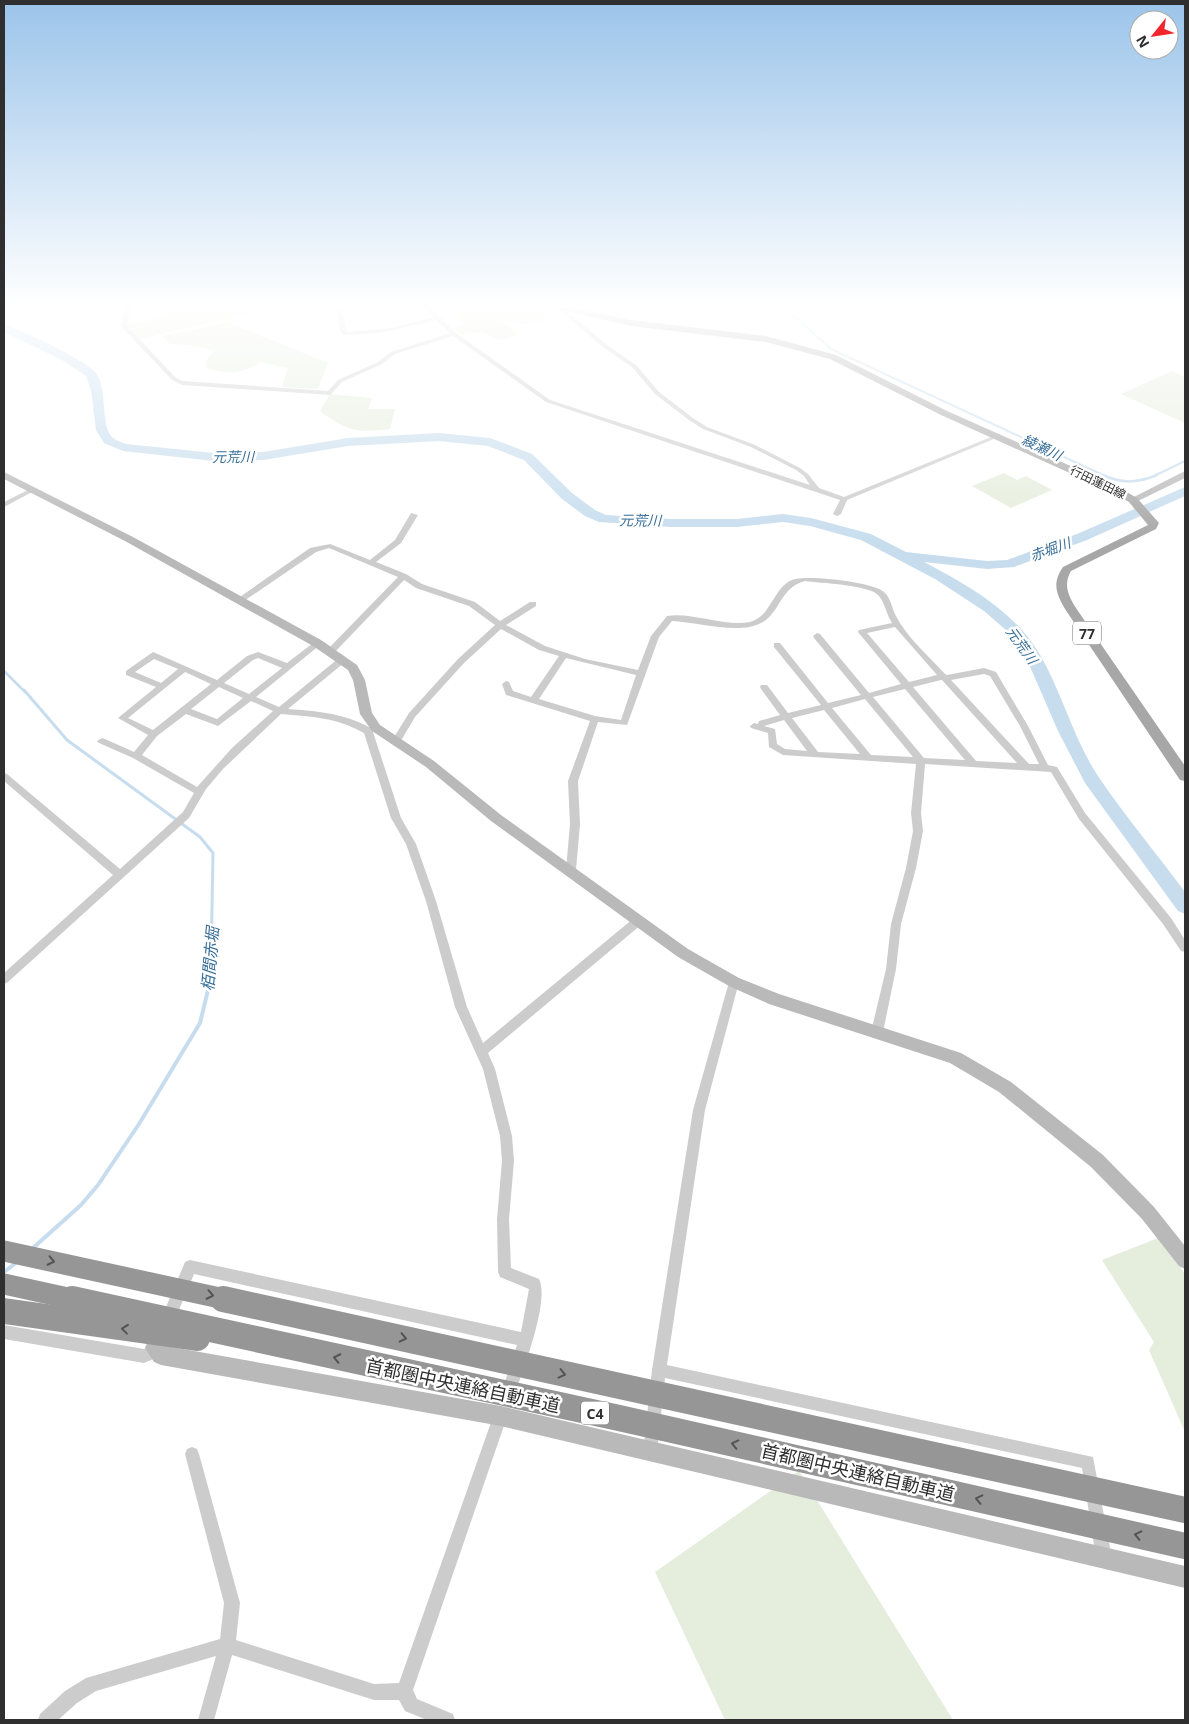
<svg xmlns="http://www.w3.org/2000/svg" width="1189" height="1724" viewBox="0 0 1189 1724" font-family="'Open Sans','Noto Sans JP',sans-serif">
	<style>
		.green { fill: #e5eddc }
		.lines { fill: none; stroke-linecap: round; stroke-linejoin: round }
		.stream-far3 { stroke: #c7ddee; stroke-width: 2 }
		.stream-far2 { stroke: #c7ddee; stroke-width: 2.5 }
		.stream-far1 { stroke: #c7ddee; stroke-width: 3 }
		.stream { stroke: #c7ddee; stroke-width: 4 }
		.river { fill: #c7ddee; fill-rule: evenodd }
		.street { fill: #ccc; fill-rule: evenodd }
		.secondary { fill: #b9b9b9; fill-rule: evenodd }
		.primary { fill: #a7a7a7; fill-rule: evenodd }
		.highway-bridge-far1 { stroke: #969696; stroke-width: 21 }
		.highway-bridge { stroke: #969696; stroke-width: 26 }
		.oneway { stroke: #535353 }
		.labels { text-anchor: middle; dominant-baseline: central; stroke-width: 5; stroke-linejoin: round; paint-order: stroke }
		.far-street-label { font-size: 12px; fill: #2f2f2f; stroke: #fff }
		.far-water-label { font-size: 14px; font-style: italic; fill: #376e97; stroke: #fff }
		.shield { fill: #fff; stroke: #6d6d6d; stroke-width: 1 }
		.shield-label { font-size: 14px; font-weight: bold; fill: #2f2f2f }
		.water-label { font-size: 16px; font-style: italic; fill: #376e97; stroke: #fff }
		.near-street-label { font-size: 18px; fill: #2f2f2f; stroke: #fff }
	</style>
	<rect width="100%" height="100%" fill="#fff"/>
	<path class="green" d="M205 303H270V309L140 339 127 325Z
		M489 304 508 310 521 307 534 313 541 312 549 321 521 324 513 320 503 322 518 335 498 340 483 332 462 335 452 328 465 324 457 317 459 311Z
		M227 322 328 363 318 389 282 387 288 368 260 362C242 375 227 374 206 368V361L214 350 189 345 170 344 162 336Z
		M1172 371 1185 377V423L1121 394Z
		M330 394 372 398 368 409H395L390 429C356 433 347 431 320 411Z
		M1004 473 1017 480 1026 476 1052 490 1011 508 972 486Z
		M1161 1237 1185 1274V1432L1149 1350 1154 1342 1102 1260Z
		M799 1471 953 1720H725L655 1572Z"/>
	<g class="lines">
		<path class="stream-far3" d="M775 303 794 316 831 349 1105 476
			M1154 476 1185 461"/>
		<path class="stream-far2" d="M1103 475C1122 484 1138 483 1157 475
			M4 671 25 692"/>
		<path class="stream-far1" d="M24 690 67 740 200 837 213 853 211 962"/>
		<path class="stream" d="M33 1248 81 1205 98 1185 139 1124 200 1023 208 990 211 961
			M4 1272 17 1262"/>
		<path class="river" d="M4 325C19 328 89 362 96 373 108 390 100 424 112 437 115 440 121 442 126 444L214 453 263 452 348 438 439 433 490 438 532 454 572 493 595 510 606 515 671 519H737L783 514 811 518 871 534 906 552 987 561 1007 560 1077 534 1185 487V496L1087 540 1014 567 987 569 924 562C966 584 1014 611 1039 653 1062 692 1073 738 1098 776 1125 816 1157 854 1185 892V914L1178 911 1085 783 1058 731 1025 655 1007 631 984 611 935 579 861 540 810 526 783 522 737 527H671L599 522 585 516 562 499 524 460 488 446 439 441 348 446 263 460 214 461 123 451 104 443 96 430 91 390 86 376 62 360 4 332Z"/>
		<path class="street" d="M126 303H132L127 326 176 378 183 381 328 391 338 380 378 362 391 352 450 333 436 320 380 333 344 335 340 331 336 303H342L346 331 347 332 392 328 434 317 420 303H426L456 333 550 400 810 485 804 476 796 470 751 447 703 429 689 420 655 394 632 367 603 347 558 309 563 308 607 345 636 365 659 392 693 418 707 427 755 445 800 468 808 474 819 488 844 497 996 435 1001 436 847 500 841 514 837 516 833 514 840 500 546 402 453 336 395 354 382 364 342 382 330 395 182 385 172 380 121 326Z
			M32 488 35 490 34 491 4 507V502Z
			M411 513 418 515 401 543 376 562 406 574 422 584 475 602 500 621 530 602H536V606L506 625 545 646 585 659 638 670 651 636 667 616C692 612 724 627 750 622 771 617 773 588 792 580 806 574 874 582 884 592 891 598 892 609 896 616 907 638 929 656 945 674L947 675 984 668 996 672 1028 726 1048 765 1057 767 1085 813 1171 918 1185 940V952L1181 951 1163 924 1079 819 1051 772 925 764 921 813 923 831 916 868 901 924 896 969 883 1032 881 1036 877 1037 873 1036 871 1032 886 969 891 924 906 868 913 831 911 813 916 764 783 755 769 747 768 733 751 728 750 726 754 723 758 724 759 721 780 715 761 689 760 687 761 685H767L788 713 821 705 774 647V643H780L828 703 861 695 814 638 813 636 817 633 820 634 869 693 901 684 858 632 859 630 892 623C886 614 885 602 878 595 869 585 820 583 805 581 779 588 781 613 761 623 739 635 697 622 672 621L659 637 627 725 598 722 578 781 580 824 576 870 575 873H567L566 870 570 824 568 781 590 721 506 695 502 684 506 681 509 682 513 691 531 697 559 656 539 650 501 629 464 663 415 717 399 744 396 745 391 742 409 713 458 659 495 625 469 606 416 588 404 580 333 654H327V650L398 577 329 548 316 552 244 601H238L237 599 310 548 330 544 370 560 395 540ZM895 627 937 675 909 682 867 633ZM566 658 636 675 621 720 595 716 539 699ZM984 674 990 676 1020 726 1039 764H1029L951 680ZM941 680H942L1017 763 976 761 913 687ZM905 689 965 760 924 758 873 697ZM865 699 913 757 871 755 832 708ZM824 710 860 754 818 752 792 718ZM784 720 807 751 785 749 777 744 775 729 764 726Z
			M317 640 321 643 320 645 256 697 279 707 339 658H345V662L288 709C317 711 342 713 369 727L376 725 380 728 373 732 401 818 416 844 436 901 467 1007 483 1043 634 918H642L643 921 642 924 488 1053 495 1069 512 1136 514 1161 509 1219 511 1268 539 1279C550 1301 523 1369 515 1394L513 1399 508 1401 503 1399 501 1394 517 1345 194 1274 173 1324 168 1326 163 1324 161 1319 185 1262 190 1260 521 1332 529 1289 500 1277 498 1272 497 1219 502 1161 500 1136 483 1069 455 1007 426 901 406 844 391 818 364 733C335 717 313 717 281 714L223 769 206 789 189 818 8 982 4 984V973L113 875 4 781V773L7 774 120 869 183 812 194 793 133 758 99 743 97 741 102 738 105 739 134 752 148 735 118 718 156 687 126 675V671L153 652 217 680 247 656 258 652 287 663ZM258 658 282 668 249 694 224 683 253 660ZM154 659 178 669 161 683 135 672ZM185 672 211 684 153 730 128 718ZM219 687 243 698 217 719 191 709ZM251 701 273 711 232 748 197 787 142 755 157 736 186 714 218 726Z
			M734 977 738 979 739 982 705 1110 667 1365 1093 1457 1112 1558 1110 1564 1104 1566 1098 1564 1096 1558 1082 1468 665 1378 657 1452 655 1457 650 1459 645 1457 643 1452 652 1370 693 1110 729 982 730 979Z
			M4 1325 144 1349 148 1347 151 1341 156 1339 161 1341 163 1346 158 1357 144 1363 4 1339Z
			M501 1407 506 1409 508 1414 413 1690 417 1699 453 1714 455 1720H427L405 1711 399 1700H374L232 1655 214 1720H198L216 1656 96 1691 77 1703 58 1720H38L40 1714 65 1691 86 1678 220 1639 224 1603 185 1454 187 1449 192 1447 197 1449 199 1454 240 1603 236 1640 374 1684 399 1683 494 1414 496 1409Z"/>
		<path class="secondary" d="M1185 471V478L1136 502 1128 500Z
			M4 472 133 537 321 640 357 665 365 680 372 713 380 725 434 761 501 815 688 949 739 978 779 994 961 1053 1011 1082 1103 1155 1154 1207 1185 1246V1269L1179 1266 1142 1219 1091 1167 999 1092 950 1063 769 1004 729 986 678 957 491 821 426 767 372 731 360 714 353 680 348 670 313 646 125 541 4 479Z
			M155 1338 166 1346 501 1406 1185 1566V1588L501 1426 161 1365 154 1362 145 1348 148 1341Z"/>
		<path class="primary" d="M530 303H548L631 320 766 336 836 355 947 411 1120 488 1137 498 1159 523 1156 529 1071 571C1062 586 1070 599 1078 611L1185 766V781L1180 780 1067 612C1057 596 1051 584 1063 567L1148 525 1129 502 1112 492 941 415 830 359 766 342 631 326Z"/>
		<path class="highway-bridge-far1" d="M4 1251 229 1300
			M4 1284 77 1300"/>
		<path class="highway-bridge" d="M72 1299 619 1418 1185 1546
			M223 1299 1185 1510
			M4 1311 197 1338"/>
	</g>
	<defs><path id="oneway-chevron" d="M-2-3.5L2.5 0L-2 3.5" fill="none" stroke-width="1.6" stroke-linecap="round" stroke-linejoin="round" transform="scale(1.25)"/></defs>
	<g class="oneway">
		<use href="#oneway-chevron" transform="translate(51 1261) rotate(12)"/>
		<use href="#oneway-chevron" transform="translate(210 1295) rotate(12)"/>
		<use href="#oneway-chevron" transform="translate(125 1329) rotate(-173)"/>
		<use href="#oneway-chevron" transform="translate(403 1338) rotate(13)"/>
		<use href="#oneway-chevron" transform="translate(337 1358) rotate(-168)"/>
		<use href="#oneway-chevron" transform="translate(562 1374) rotate(13)"/>
		<use href="#oneway-chevron" transform="translate(735 1444) rotate(-167)"/>
		<use href="#oneway-chevron" transform="translate(979 1499) rotate(-167)"/>
		<use href="#oneway-chevron" transform="translate(1138 1535) rotate(-167)"/>
	</g>
	<linearGradient id="sky" x2="0" y2="1"><stop stop-color="#9bc4ea"/><stop offset="0.56" stop-color="#fff"/><stop offset="1" stop-color="#fff" stop-opacity="0"/></linearGradient>
	<rect width="1189" height="545" fill="url(#sky)"/>
	<g class="labels">
		<g class="far-street-label">
			<text transform="translate(1098 482) rotate(26)">行田蓮田線</text>
		</g>
		<g class="far-water-label">
			<text transform="translate(1042 447) rotate(25)">綾瀬川</text>
			<text x="233" y="456">元荒川</text>
			<text transform="translate(640 520) rotate(1)">元荒川</text>
			<text transform="translate(1050 549) rotate(-20)">赤堀川</text>
			<text transform="translate(1022 645) rotate(54)">元荒川</text>
		</g>
		<g class="shield">
			<rect x="1073" y="621.5" width="28" height="23" rx="4"/>
			<rect x="581" y="1401.5" width="28" height="23" rx="4"/>
		</g>
		<g class="shield-label">
			<text x="1087" y="633">77</text>
			<text x="595" y="1413">C4</text>
		</g>
		<g class="water-label">
			<text transform="translate(210 959) rotate(-85)">栢間赤堀</text>
		</g>
		<g class="near-street-label">
			<text transform="translate(463 1385) rotate(12)">首都圏中央連絡自動車道</text>
			<text transform="translate(858 1472) rotate(13)">首都圏中央連絡自動車道</text>
		</g>
	</g>
	<rect width="1189" height="1724" fill="none" stroke="#2f2f2f" stroke-width="10"/>
	<g transform="translate(1154 35) rotate(240)"><circle r="24" fill="#ffffff" stroke="#acacac"/>
	<path d="M0-4L9 19L0 12L-9 19Z" fill="#f1262c"/>
	<text y="-8" font-size="14" font-weight="bold" text-anchor="middle" fill="#2f2f2f">N</text>
	</g>
</svg>
